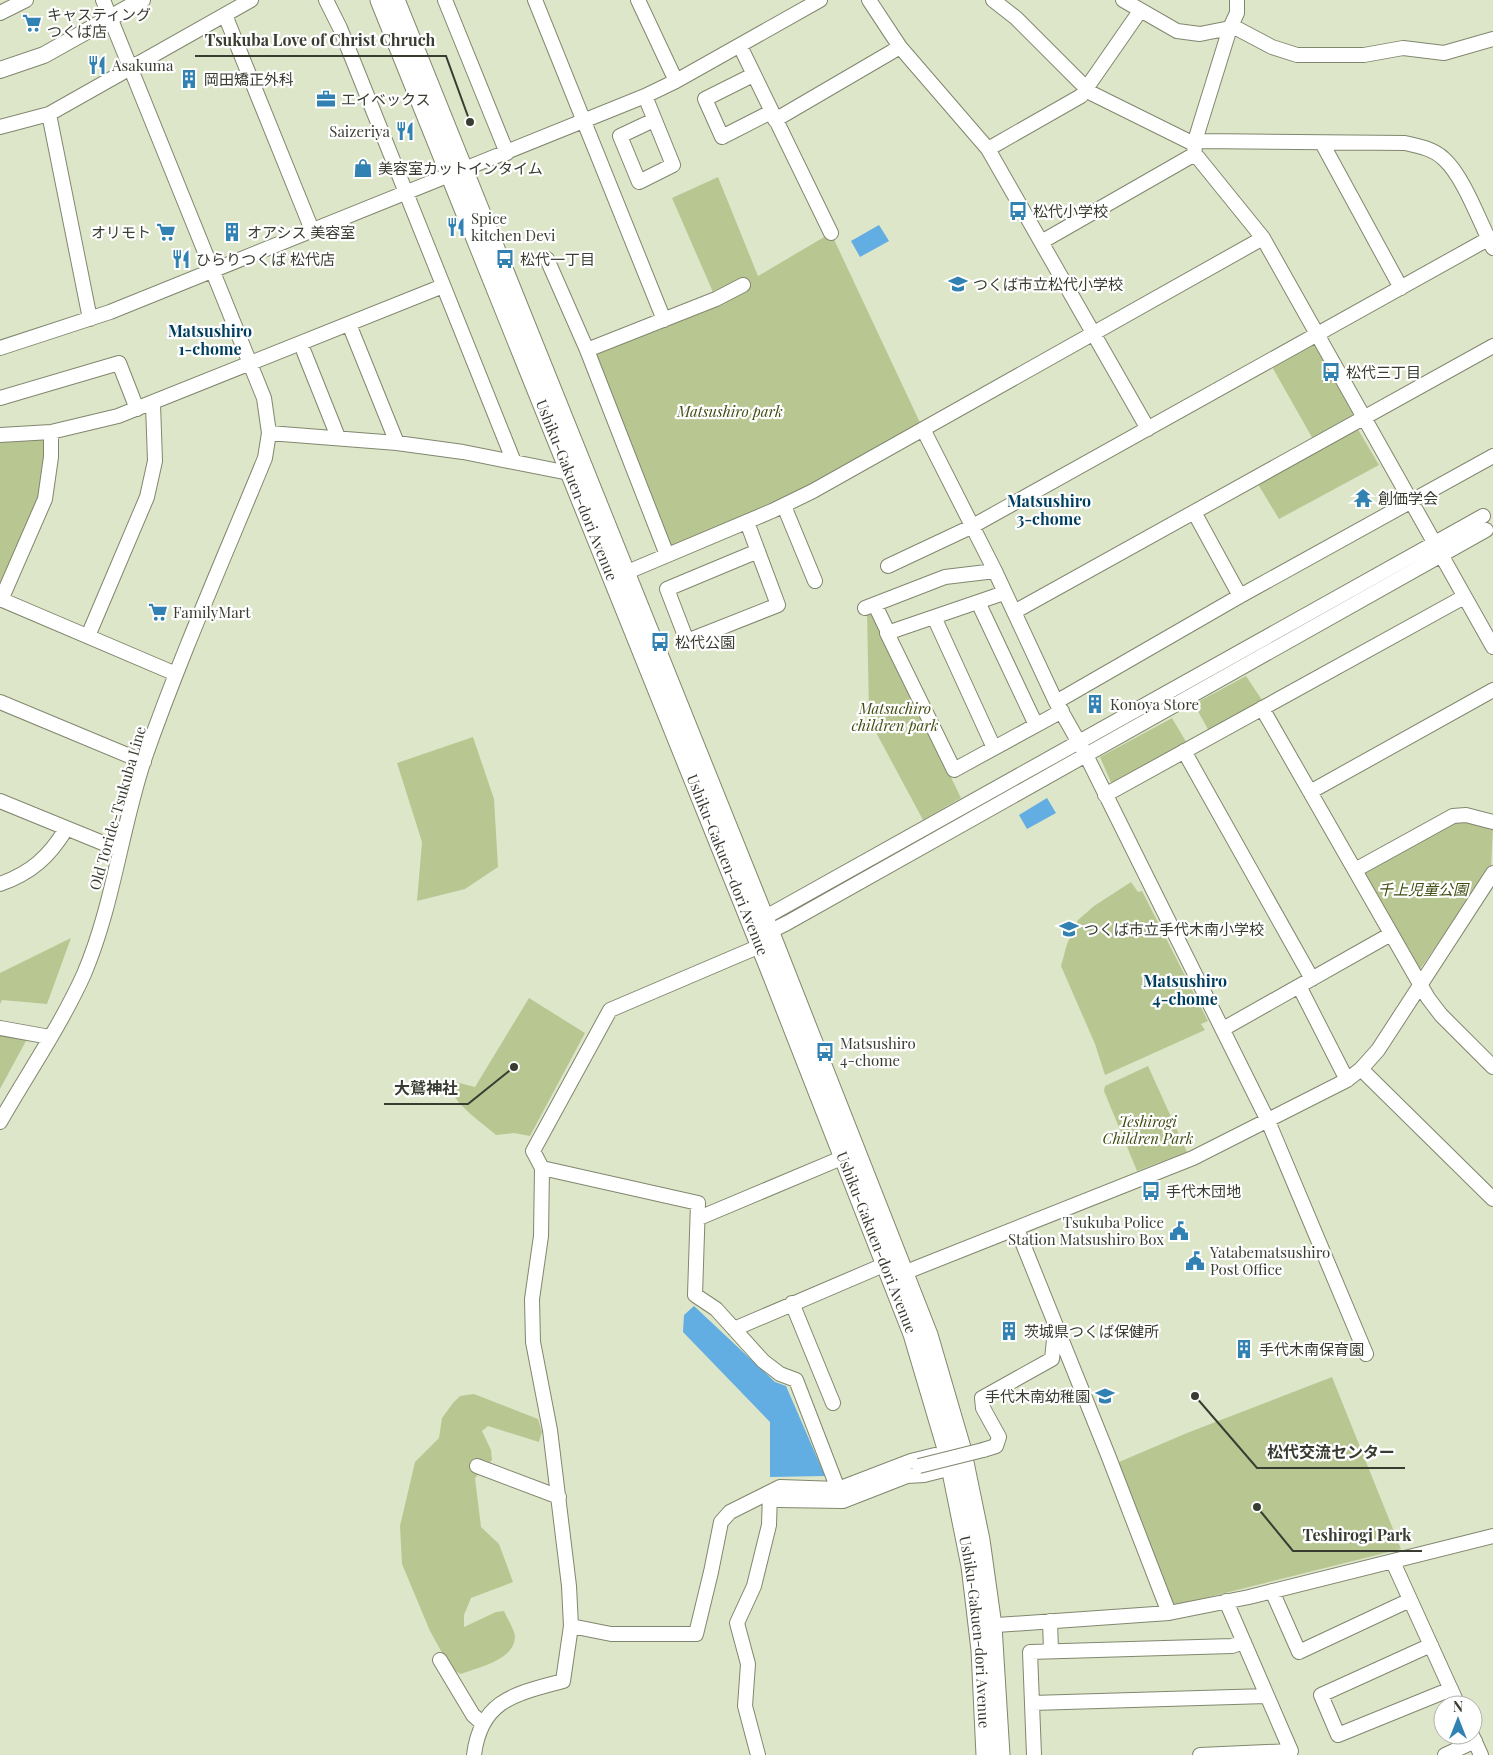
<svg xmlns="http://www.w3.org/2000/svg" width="1493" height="1755" viewBox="0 0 1493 1755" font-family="'Playfair Display','Noto Sans JP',serif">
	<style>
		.green { fill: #b8c792 }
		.water { fill: #62ade1 }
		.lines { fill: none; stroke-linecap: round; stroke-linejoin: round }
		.minor-casing { stroke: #80876e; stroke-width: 16 }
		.major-casing { stroke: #80876e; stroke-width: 18 }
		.highway-casing { stroke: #80876e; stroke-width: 21 }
		.minor { stroke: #fff; stroke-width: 14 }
		.major { stroke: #fff; stroke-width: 16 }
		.highway { stroke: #fff; stroke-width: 19 }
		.minor-bridge-casing { stroke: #80876e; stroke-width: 16; stroke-linecap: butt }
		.minor-bridge { stroke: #fff; stroke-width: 14 }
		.labels { text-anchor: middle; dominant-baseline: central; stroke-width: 4.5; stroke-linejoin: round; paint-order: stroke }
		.poi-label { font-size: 15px; fill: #393c31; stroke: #fff; text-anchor: start }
		.park-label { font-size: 15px; font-style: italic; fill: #414d13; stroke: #fff }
		.street-label { font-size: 15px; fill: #393c31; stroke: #fff }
		.neighbourhood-label { font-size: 16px; font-weight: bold; fill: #003e5f; stroke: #fff }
		.leader { fill: none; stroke: #393c31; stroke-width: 2 }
		.callout-dot { fill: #393c31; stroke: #fff; stroke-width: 2 }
		.callout-label { font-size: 16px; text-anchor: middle; font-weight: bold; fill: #393c31; stroke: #fff; stroke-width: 4.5; stroke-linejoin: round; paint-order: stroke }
	</style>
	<rect width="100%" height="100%" fill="#dde6c9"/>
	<path class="green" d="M718 177 758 276 831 233 923 429 813 491 667 555 587 350 716 299 672 198Z
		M1310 344H1315L1355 413 1354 418 1314 441 1271 365Z
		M1356 426 1379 465 1279 519 1256 481Z
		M51 432 49 480 0 599V435Z
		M873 608 881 631 961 798 923 820 872 725 869 714 867 611Z
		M1246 676 1264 703 1210 733 1194 704Z
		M1172 718 1188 745 1113 787 1100 757Z
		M473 737 494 799 498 867 465 889 417 901 422 842 397 763Z
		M1456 818 1493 827 1491 867 1418 972 1364 874 1365 870Z
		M1131 882 1138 892 1142 891 1208 1021 1201 1024 1205 1030 1105 1075 1095 1044 1061 966 1067 944 1078 920 1094 906Z
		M71 938 47 1004 2 1000 0 1004V973Z
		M529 998 585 1033 530 1136 514 1133 496 1135C480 1121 450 1102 448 1080L475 1087Z
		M0 1030 27 1039 0 1089Z
		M1148 1066 1187 1152 1137 1171 1104 1091 1105 1086Z
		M1332 1377 1401 1549 1173 1606 1112 1465 1187 1433Z
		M474 1394 538 1419 542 1432 539 1442 488 1426 482 1431 491 1450 492 1460 475 1478 481 1527 499 1544 513 1582 471 1598 464 1615V1627L496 1612 504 1611C507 1618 514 1629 515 1636 515 1660 479 1667 461 1674L451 1669 430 1631 402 1564 400 1526 415 1462 439 1438 442 1418 453 1403 460 1396Z"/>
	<path class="water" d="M879 225 889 241 860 257 851 241Z
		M1047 798 1056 813 1027 829 1019 815Z
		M694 1306 775 1382 786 1386 825 1476 770 1477V1422L683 1332 684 1315Z"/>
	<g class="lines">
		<g class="minor-casing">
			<path id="minor" d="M326 0 340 28 514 462
				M445 0 507 153
				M535 0 664 320
				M638 0 676 81
				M869 0 900 47 988 149 1148 429
				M993 0 1016 18 1091 93 1194 144
				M1123 0 1177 31 1200 34 1230 28 1238 29 1272 47 1297 55H1364L1403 48 1444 53 1493 39
				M1237 0V13L1230 28 1194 144 1195 154 1263 238 1493 647
				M0 13 26 0
				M225 15 312 230
				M740 46 831 233
				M753 75 705 99 722 137 771 112
				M645 96 673 165 639 182 620 136 654 120
				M49 114 90 319
				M775 120 900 47
				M0 127 49 114 251 0
				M1322 143 1401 288
				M1194 144 1201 141 1405 143C1419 146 1434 149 1444 159 1464 177 1480 223 1493 248
				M988 149 1081 96 1140 11
				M1043 241 1195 154
				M547 259 587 350
				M349 324 397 443
				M0 348 110 312 645 96 676 81 820 0
				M304 352 338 437
				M0 398 119 363 137 409
				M923 429 995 571 1056 702 1086 755 1268 1121 1366 1354
				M269 433 397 443 463 452 569 473
				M0 435 51 432 118 416 443 286
				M784 506 815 581
				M1194 512 1240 596
				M747 522 778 605 687 641 667 589 758 551
				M667 555 587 350 716 299 743 285
				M888 566 971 527 1488 239
				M618 576 772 511 813 491 1263 238
				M1004 593 887 633 954 770 1062 711
				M0 599 176 674
				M1 600 45 499 51 457V432
				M978 602 1036 725
				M875 605 888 632
				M865 608 945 577 995 571
				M1014 612 1493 346
				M934 617 994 748
				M88 636 147 497 155 461 153 404
				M0 702 144 762
				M1056 702 1240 596 1493 456
				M1262 708 1428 998 1441 1015 1493 1067
				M1184 751 1312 979
				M1310 792 1493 690
				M1105 795 1464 597
				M0 801 120 850
				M1355 870 1453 816 1466 815 1493 822
				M0 884C31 873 49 857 66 829
				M759 924 764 918 1483 516
				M762 931 769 932 787 923 1486 530
				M1299 986 1347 1080
				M0 1028 50 1037
				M1223 1029 1391 934
				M1361 1069 1493 1199
				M0 1122C28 1073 61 1025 84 974 113 906 121 830 144 760 180 657 224 558 265 458L269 433 264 398 103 0
				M542 1168 698 1203 695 1295 716 1309 763 1361 780 1374 796 1380 838 1489
				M699 1218 844 1157
				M1017 1229 1108 1455 1169 1613
				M896 1276 1193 1158 1347 1080 1361 1069 1378 1050 1493 873
				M792 1303 833 1403
				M734 1329 886 1264
				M983 1450 996 1446 999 1437 983 1408 982 1398 1052 1359 1054 1340 1060 1336
				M477 1466 559 1497
				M770 1493 778 1500 843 1501 907 1476 924 1475 952 1468
				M1393 1562 1458 1705
				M1272 1591 1299 1652 1410 1600
				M1050 1621 1051 1651
				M571 1626 611 1634H696L711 1572 721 1522 730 1512 780 1487 838 1489 911 1461 935 1455
				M983 1626 1169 1613 1249 1597 1493 1536
				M1431 1645 1321 1695 1338 1735 1451 1689
				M440 1660 473 1715 483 1724
				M1032 1703 1267 1696
				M1472 1735 1481 1755
				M474 1755C481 1699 516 1694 563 1681L571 1626 569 1586 550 1430 533 1342 532 1299 541 1236 542 1168 533 1151 610 1010 760 946
				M758 1755 745 1706 748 1664 737 1623 754 1586 769 1525 770 1493
				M1034 1755 1030 1652 1232 1646 1244 1642
				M1200 1755 1291 1751 1226 1601
				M1445 1755 1475 1741"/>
		</g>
		<g class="major-casing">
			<path id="major" d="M0 70 44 55 142 0"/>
		</g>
		<g class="highway-casing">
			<g id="highway">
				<path id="s1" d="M380 0 770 969 913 1334 948 1452 971 1566 981 1650 986 1755"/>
				<path d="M395 0 764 918 928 1335 961 1448 980 1540 992 1626 1000 1755"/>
			</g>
		</g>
		<use href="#minor" class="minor"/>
		<use href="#major" class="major"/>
		<use href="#highway" class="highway"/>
		<g class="minor-bridge-casing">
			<path id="minor-bridge" d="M919 1466 983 1450"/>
		</g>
		<use href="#minor-bridge" class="minor-bridge"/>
	</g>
	<defs>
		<g id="supermarket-bare" transform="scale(1.5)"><path d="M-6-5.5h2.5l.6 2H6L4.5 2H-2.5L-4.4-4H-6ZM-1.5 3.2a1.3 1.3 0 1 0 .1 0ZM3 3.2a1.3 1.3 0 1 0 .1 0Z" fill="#3281b3" stroke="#fff" stroke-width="2.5" paint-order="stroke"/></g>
		<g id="restaurant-bare" transform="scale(1.5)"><path d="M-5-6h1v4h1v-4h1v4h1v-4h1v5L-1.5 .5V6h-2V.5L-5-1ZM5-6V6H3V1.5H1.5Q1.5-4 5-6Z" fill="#3281b3" stroke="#fff" stroke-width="2.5" paint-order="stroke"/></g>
		<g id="building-bare" transform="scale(1.5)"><path d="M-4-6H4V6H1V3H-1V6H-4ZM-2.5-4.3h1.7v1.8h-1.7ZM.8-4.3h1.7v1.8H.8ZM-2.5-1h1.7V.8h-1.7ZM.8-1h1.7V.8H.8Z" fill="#3281b3" stroke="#fff" stroke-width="2.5" paint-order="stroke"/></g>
		<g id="office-bare" transform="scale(1.5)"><path d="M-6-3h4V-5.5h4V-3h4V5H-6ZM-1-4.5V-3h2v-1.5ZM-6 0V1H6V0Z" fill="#3281b3" stroke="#fff" stroke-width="2.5" paint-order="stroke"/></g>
		<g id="shop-bare" transform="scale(1.5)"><path d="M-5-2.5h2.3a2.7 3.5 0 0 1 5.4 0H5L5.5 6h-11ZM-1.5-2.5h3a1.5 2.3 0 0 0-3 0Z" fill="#3281b3" stroke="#fff" stroke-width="2.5" paint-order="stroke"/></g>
		<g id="bus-bare" transform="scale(1.5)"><path d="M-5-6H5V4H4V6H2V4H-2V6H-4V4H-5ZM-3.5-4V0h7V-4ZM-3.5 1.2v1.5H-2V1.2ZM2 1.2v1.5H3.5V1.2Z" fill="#3281b3" stroke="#fff" stroke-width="2.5" paint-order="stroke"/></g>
		<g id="school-bare" transform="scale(1.5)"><path d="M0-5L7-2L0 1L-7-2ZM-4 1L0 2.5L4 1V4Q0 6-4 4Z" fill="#3281b3" stroke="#fff" stroke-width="2.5" paint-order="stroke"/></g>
		<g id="temple-bare" transform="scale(1.5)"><path d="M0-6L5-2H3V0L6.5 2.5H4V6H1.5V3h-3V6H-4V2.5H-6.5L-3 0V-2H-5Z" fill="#3281b3" stroke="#fff" stroke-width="2.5" paint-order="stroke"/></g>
		<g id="civic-bare" transform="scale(1.5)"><path d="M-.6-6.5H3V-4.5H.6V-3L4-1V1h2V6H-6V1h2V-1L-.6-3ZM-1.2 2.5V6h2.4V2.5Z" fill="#3281b3" stroke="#fff" stroke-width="2.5" paint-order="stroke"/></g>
	</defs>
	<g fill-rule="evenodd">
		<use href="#supermarket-bare" x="32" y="23"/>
		<use href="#restaurant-bare" x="97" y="65"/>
		<use href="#building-bare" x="189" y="79"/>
		<use href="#office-bare" x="326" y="99"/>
		<use href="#restaurant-bare" x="405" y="131"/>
		<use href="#shop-bare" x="363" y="168"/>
		<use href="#bus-bare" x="1018" y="211"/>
		<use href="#restaurant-bare" x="456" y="227"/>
		<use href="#supermarket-bare" x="166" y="232"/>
		<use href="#building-bare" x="232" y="232"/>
		<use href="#restaurant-bare" x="181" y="259"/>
		<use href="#bus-bare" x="505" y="259"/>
		<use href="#school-bare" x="958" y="284"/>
		<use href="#bus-bare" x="1331" y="372"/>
		<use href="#temple-bare" x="1363" y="498"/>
		<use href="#supermarket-bare" x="158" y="612"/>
		<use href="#bus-bare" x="660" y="642"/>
		<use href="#building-bare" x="1095" y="704"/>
		<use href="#school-bare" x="1069" y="929"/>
		<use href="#bus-bare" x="825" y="1052"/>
		<use href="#bus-bare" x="1151" y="1191"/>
		<use href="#civic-bare" x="1179" y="1231"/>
		<use href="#civic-bare" x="1195" y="1261"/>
		<use href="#building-bare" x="1009" y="1331"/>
		<use href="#building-bare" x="1244" y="1349"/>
		<use href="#school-bare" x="1105" y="1396"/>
	</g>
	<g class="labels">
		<g class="poi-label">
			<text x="47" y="14">キャスティング<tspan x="47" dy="17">つくば店</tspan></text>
			<text x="112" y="65">Asakuma</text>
			<text x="204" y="79">岡田矯正外科</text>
			<text x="341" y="99">エイベックス</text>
			<text x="390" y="131" text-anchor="end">Saizeriya</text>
			<text x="378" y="168">美容室カットインタイム</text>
			<text x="1033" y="211">松代小学校</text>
			<text x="471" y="218">Spice<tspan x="471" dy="17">kitchen Devi</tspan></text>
			<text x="151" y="232" text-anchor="end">オリモト</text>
			<text x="247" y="232">オアシス 美容室</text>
			<text x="196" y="259">ひらりつくば 松代店</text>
			<text x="520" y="259">松代一丁目</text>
			<text x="973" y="284">つくば市立松代小学校</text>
			<text x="1346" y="372">松代三丁目</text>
			<text x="1378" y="498">創価学会</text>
			<text x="173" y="612">FamilyMart</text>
			<text x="675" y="642">松代公園</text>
			<text x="1110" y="704">Konoya Store</text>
			<text x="1084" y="929">つくば市立手代木南小学校</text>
			<text x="840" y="1043">Matsushiro<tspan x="840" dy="17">4-chome</tspan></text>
			<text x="1166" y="1191">手代木団地</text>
			<text x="1164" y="1222" text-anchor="end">Tsukuba Police<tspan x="1164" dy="17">Station Matsushiro Box</tspan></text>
			<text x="1210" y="1252">Yatabematsushiro<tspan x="1210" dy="17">Post Office</tspan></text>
			<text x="1024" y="1331">茨城県つくば保健所</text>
			<text x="1259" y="1349">手代木南保育園</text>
			<text x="1090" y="1396" text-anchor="end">手代木南幼稚園</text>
		</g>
		<g class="park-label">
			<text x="730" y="411">Matsushiro park</text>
			<text x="895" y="708">Matsuchiro<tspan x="895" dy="17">children park</tspan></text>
			<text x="1423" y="889">千上児童公園</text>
			<text x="1148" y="1121">Teshirogi<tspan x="1148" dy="17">Children Park</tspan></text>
		</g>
		<g class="street-label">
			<text stroke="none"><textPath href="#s1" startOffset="528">Ushiku-Gakuen-dori Avenue</textPath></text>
			<text transform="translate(117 808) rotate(-74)">Old Toride-Tsukuba Line</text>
			<text stroke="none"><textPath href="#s1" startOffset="932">Ushiku-Gakuen-dori Avenue</textPath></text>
			<text stroke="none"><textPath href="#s1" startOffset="1338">Ushiku-Gakuen-dori Avenue</textPath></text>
			<text stroke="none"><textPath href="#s1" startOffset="1742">Ushiku-Gakuen-dori Avenue</textPath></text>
		</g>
		<g class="neighbourhood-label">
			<text x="210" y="330">Matsushiro<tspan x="210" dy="18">1-chome</tspan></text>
			<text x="1049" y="500">Matsushiro<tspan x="1049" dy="18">3-chome</tspan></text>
			<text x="1185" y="980">Matsushiro<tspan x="1185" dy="18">4-chome</tspan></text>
		</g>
	</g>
	<path class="leader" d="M470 122L446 56H195M514 1067L468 1104H384M1195 1396L1257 1468H1405M1257 1507L1293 1551H1422"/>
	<g class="callout-dot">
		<circle cx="470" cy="122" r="5"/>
		<circle cx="514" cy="1067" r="5"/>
		<circle cx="1195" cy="1396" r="5"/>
		<circle cx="1257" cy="1507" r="5"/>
	</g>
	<g class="callout-label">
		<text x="320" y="46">Tsukuba Love of Christ Chruch</text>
		<text x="426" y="1094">大鷲神社</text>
		<text x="1331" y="1458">松代交流センター</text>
		<text x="1357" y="1541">Teshirogi Park</text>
	</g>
	<g transform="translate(1458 1720)"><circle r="24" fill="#ffffff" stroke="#b0b1ad"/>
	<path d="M0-4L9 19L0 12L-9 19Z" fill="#3281b3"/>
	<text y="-8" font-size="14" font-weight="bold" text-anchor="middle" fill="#393c31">N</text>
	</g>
</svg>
